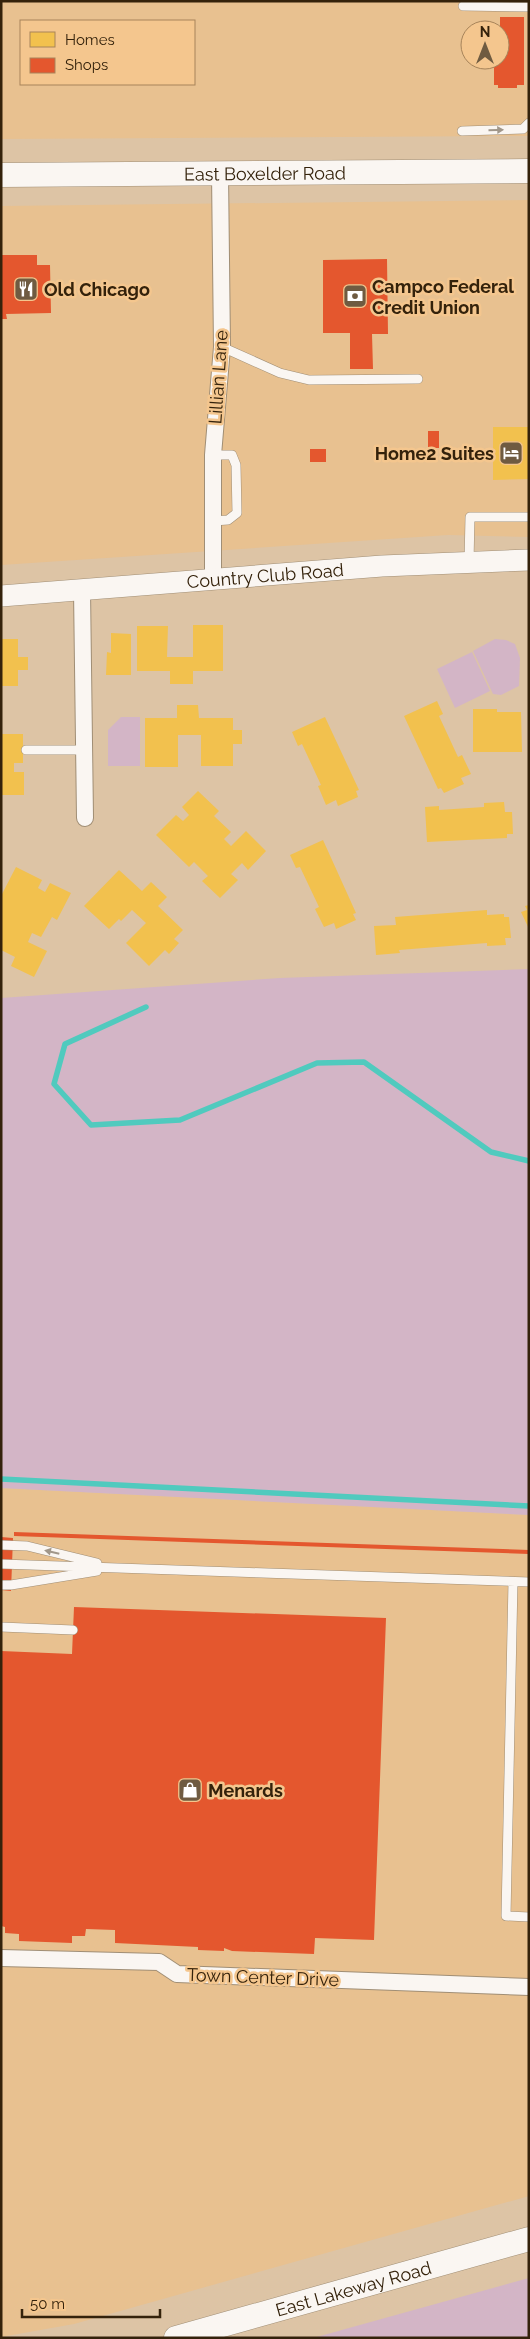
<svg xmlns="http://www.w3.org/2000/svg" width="530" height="2339" viewBox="0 0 530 2339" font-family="Raleway,sans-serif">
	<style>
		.built { fill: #e8c190; fill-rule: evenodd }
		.green { fill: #d3b5c6 }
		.homes { fill: #f2c14e }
		.shops { fill: #e4572e }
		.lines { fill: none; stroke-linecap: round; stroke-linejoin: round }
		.stream { stroke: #50cabe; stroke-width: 5.5 }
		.service-casing { stroke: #a08e75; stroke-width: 10 }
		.minor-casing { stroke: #a08e75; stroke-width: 18 }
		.tertiary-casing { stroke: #a08e75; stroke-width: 22 }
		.secondary-casing { stroke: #a08e75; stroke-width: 25 }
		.service { stroke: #faf6f2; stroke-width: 9 }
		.minor { stroke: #faf6f2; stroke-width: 16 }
		.tertiary { stroke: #faf6f2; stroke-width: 21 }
		.secondary { stroke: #faf6f2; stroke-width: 24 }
		.oneway { fill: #a1978a }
		.labels { text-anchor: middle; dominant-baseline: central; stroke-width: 5; stroke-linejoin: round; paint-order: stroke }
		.street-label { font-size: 18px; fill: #34220b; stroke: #f4c68e }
		.poi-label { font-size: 18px; font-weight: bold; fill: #34220b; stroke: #f4c68e; text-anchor: start }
	</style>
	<rect width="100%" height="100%" fill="#ddc4a5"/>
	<path class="built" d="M1 1H529V136L1 139ZM21 21H194V84H21ZM470 30H500V60H470Z
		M529 200V537L448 535 1 565V206Z
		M1 1488 529 1515V2196L74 2324 1 2337Z"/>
	<path class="green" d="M495 639 506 640 515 644 520 658 519 686 501 695 493 694 473 651Z
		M472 652 490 691 455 708 437 669Z
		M121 717H140V766H108V730Z
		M529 969V1515L1 1488V998L280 978Z
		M529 2278V2338H313Z"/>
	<path class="homes" d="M493 427H529V479L493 480Z
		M193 625H223V671H193V684H170V671H137V626H168L167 657H193Z
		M111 633 131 634V675H106L107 652 111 653Z
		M1 639H18V657H28V670H18V686H1Z
		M437 701 443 714 439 716 458 757 462 755 471 774 461 778 464 784 444 793 441 788 438 789 404 716Z
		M177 705H198L199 718H233V730H242V744H233V766H201V735H178V767H145V718H177Z
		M473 709H497V712H521L522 752H473Z
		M325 717 359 790 356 791 358 797 338 806 336 800 326 805 318 786 321 785 302 744 298 746 292 732Z
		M1 734H23V763H14V772H24V795H1Z
		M198 791 219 811 214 816 231 832 224 839 231 846 246 831 266 851 248 870 242 863 231 874 238 880 220 898 202 881 208 876 194 862 189 867 156 835 176 815 183 821 189 815 182 807Z
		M504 802 505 812H512L513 834H507V838L427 842 425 807 439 806V810L484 807V803Z
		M323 840 356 913 353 914 356 920 336 929 334 923 324 927 315 909 319 907 300 867 296 868 290 855Z
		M16 867 42 880 38 888 45 892 50 883 71 893 57 920 52 917 41 937 32 933 28 942 47 951 34 977 11 966 15 957 1 950V896Z
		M119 870 142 891 151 882 167 897 158 906 183 930 174 939 179 943 169 954 165 950 149 966 126 943 146 923 132 910 121 921 119 919 109 929 84 906Z
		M529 905V929L521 912 527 910 525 906Z
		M487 910V915L504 914V917H509L511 938H505L506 945 487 946V943L399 950 400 953 376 955 374 926 396 925 395 917Z"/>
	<path class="shops" d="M500 17H524V85H517V88H498V85H494V68L490 67V60H500V30H490V26H500Z
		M1 255H37V265H50L51 313 6 314 7 319H1Z
		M387 259 388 334H372L373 369H350V333H323V260Z
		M428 431H439V448H428Z
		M310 449H326V462H310Z
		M14 1532 529 1550V1554L14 1536Z
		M1 1537 13 1538 11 1591 1 1590Z
		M74 1607 386 1618 374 1940 315 1938 314 1954 232 1951 224 1948V1951L198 1950V1947L115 1943V1930L86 1929 85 1936H72V1943L19 1941V1934L5 1933V1927L1 1926V1651L72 1654Z"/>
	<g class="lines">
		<path class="stream" d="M146 1007 65 1044 54 1084 91 1125 180 1120 317 1063 364 1062 491 1152 529 1161
			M1 1479 529 1506"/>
		<g class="service-casing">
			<path id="service" d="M463 6 529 7
				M462 131 523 129 529 123
				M222 347 280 373 309 380 418 379
				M213 455H232L236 465 237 513 228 520 213 521
				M469 562 470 517H529
				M26 750H85
				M1 1545 27 1546 97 1563
				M1 1564 529 1582
				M513 1582 506 1916 529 1917
				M1 1585H11L97 1571
				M1 1627 73 1630"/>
		</g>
		<g class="minor-casing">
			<path id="minor" d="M213 580V455L222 347 220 173
				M82 590 85 818
				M1 1958 159 1962 177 1974 529 1987"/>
		</g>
		<g class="tertiary-casing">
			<g id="tertiary">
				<path id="s1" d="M1 596 382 566 529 560"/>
			</g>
		</g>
		<g class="secondary-casing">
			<g id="secondary">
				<path id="s2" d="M1 175 529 171"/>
				<path id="s3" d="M176 2338 529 2239"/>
			</g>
		</g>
		<use href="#service" class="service"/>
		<use href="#minor" class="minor"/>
		<use href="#tertiary" class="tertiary"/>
		<use href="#secondary" class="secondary"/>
	</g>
	<defs><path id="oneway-solid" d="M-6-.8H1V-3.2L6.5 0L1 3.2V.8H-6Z" transform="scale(1.25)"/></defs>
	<g class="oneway">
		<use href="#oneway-solid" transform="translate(496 130) rotate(-2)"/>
		<use href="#oneway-solid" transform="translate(52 1552) rotate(-167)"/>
	</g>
	<defs>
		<g id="restaurant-square" transform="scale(1.25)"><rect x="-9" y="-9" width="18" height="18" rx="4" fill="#6f5b41" stroke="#f4c68e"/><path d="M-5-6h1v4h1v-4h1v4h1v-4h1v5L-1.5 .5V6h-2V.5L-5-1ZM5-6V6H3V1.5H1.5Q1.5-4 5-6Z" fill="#fff"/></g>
		<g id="bank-square" transform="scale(1.25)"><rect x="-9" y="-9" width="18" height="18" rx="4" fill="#6f5b41" stroke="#f4c68e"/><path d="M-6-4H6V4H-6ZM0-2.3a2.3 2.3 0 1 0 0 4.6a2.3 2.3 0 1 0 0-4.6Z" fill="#fff"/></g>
		<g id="hotel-square" transform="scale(1.25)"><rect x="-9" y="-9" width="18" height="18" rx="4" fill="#6f5b41" stroke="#f4c68e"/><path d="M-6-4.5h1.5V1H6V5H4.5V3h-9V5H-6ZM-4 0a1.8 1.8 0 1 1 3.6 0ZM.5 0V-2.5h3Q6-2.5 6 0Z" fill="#fff"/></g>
		<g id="shop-square" transform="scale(1.25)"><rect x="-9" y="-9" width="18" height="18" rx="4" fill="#6f5b41" stroke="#f4c68e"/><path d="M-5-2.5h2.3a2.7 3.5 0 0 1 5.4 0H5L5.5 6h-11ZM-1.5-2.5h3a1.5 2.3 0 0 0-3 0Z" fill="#fff"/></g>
	</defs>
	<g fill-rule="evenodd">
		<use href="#restaurant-square" x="26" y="289"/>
		<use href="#bank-square" x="355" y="296"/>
		<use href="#hotel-square" x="511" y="453"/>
		<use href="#shop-square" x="190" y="1790"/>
	</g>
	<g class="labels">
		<g class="street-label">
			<text stroke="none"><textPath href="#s2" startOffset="264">East Boxelder Road</textPath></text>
			<text transform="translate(218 377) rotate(-86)">Lillian Lane</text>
			<text stroke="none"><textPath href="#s1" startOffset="265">Country Club Road</textPath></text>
			<text transform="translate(263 1977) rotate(2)">Town Center Drive</text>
			<text stroke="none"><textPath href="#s3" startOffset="184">East Lakeway Road</textPath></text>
		</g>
		<g class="poi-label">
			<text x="372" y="286">Campco Federal<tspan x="372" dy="21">Credit Union</tspan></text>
			<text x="44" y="289">Old Chicago</text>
			<text x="494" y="453" text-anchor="end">Home2 Suites</text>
			<text x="208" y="1790">Menards</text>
		</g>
	</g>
	<rect width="530" height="2339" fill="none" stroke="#34220b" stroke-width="5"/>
	<rect x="20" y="20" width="175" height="65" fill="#f4c68e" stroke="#a7845a"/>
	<rect x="30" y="32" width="25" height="15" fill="#f2c14e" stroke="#a7845a"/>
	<text x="65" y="45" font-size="15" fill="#34220b">Homes</text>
	<rect x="30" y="58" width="25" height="15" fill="#e4572e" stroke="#a7845a"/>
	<text x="65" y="70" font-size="15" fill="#34220b">Shops</text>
	<g transform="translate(485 45)"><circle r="24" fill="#f4c68e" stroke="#a7845a"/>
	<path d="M0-4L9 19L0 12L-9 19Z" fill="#6f5b41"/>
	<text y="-8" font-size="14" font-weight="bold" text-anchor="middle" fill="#34220b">N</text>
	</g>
	<path d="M22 2309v8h138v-8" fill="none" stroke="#34220b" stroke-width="2.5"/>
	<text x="30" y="2309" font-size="15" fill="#34220b" stroke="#f4c68e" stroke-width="4" paint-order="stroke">50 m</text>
</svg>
